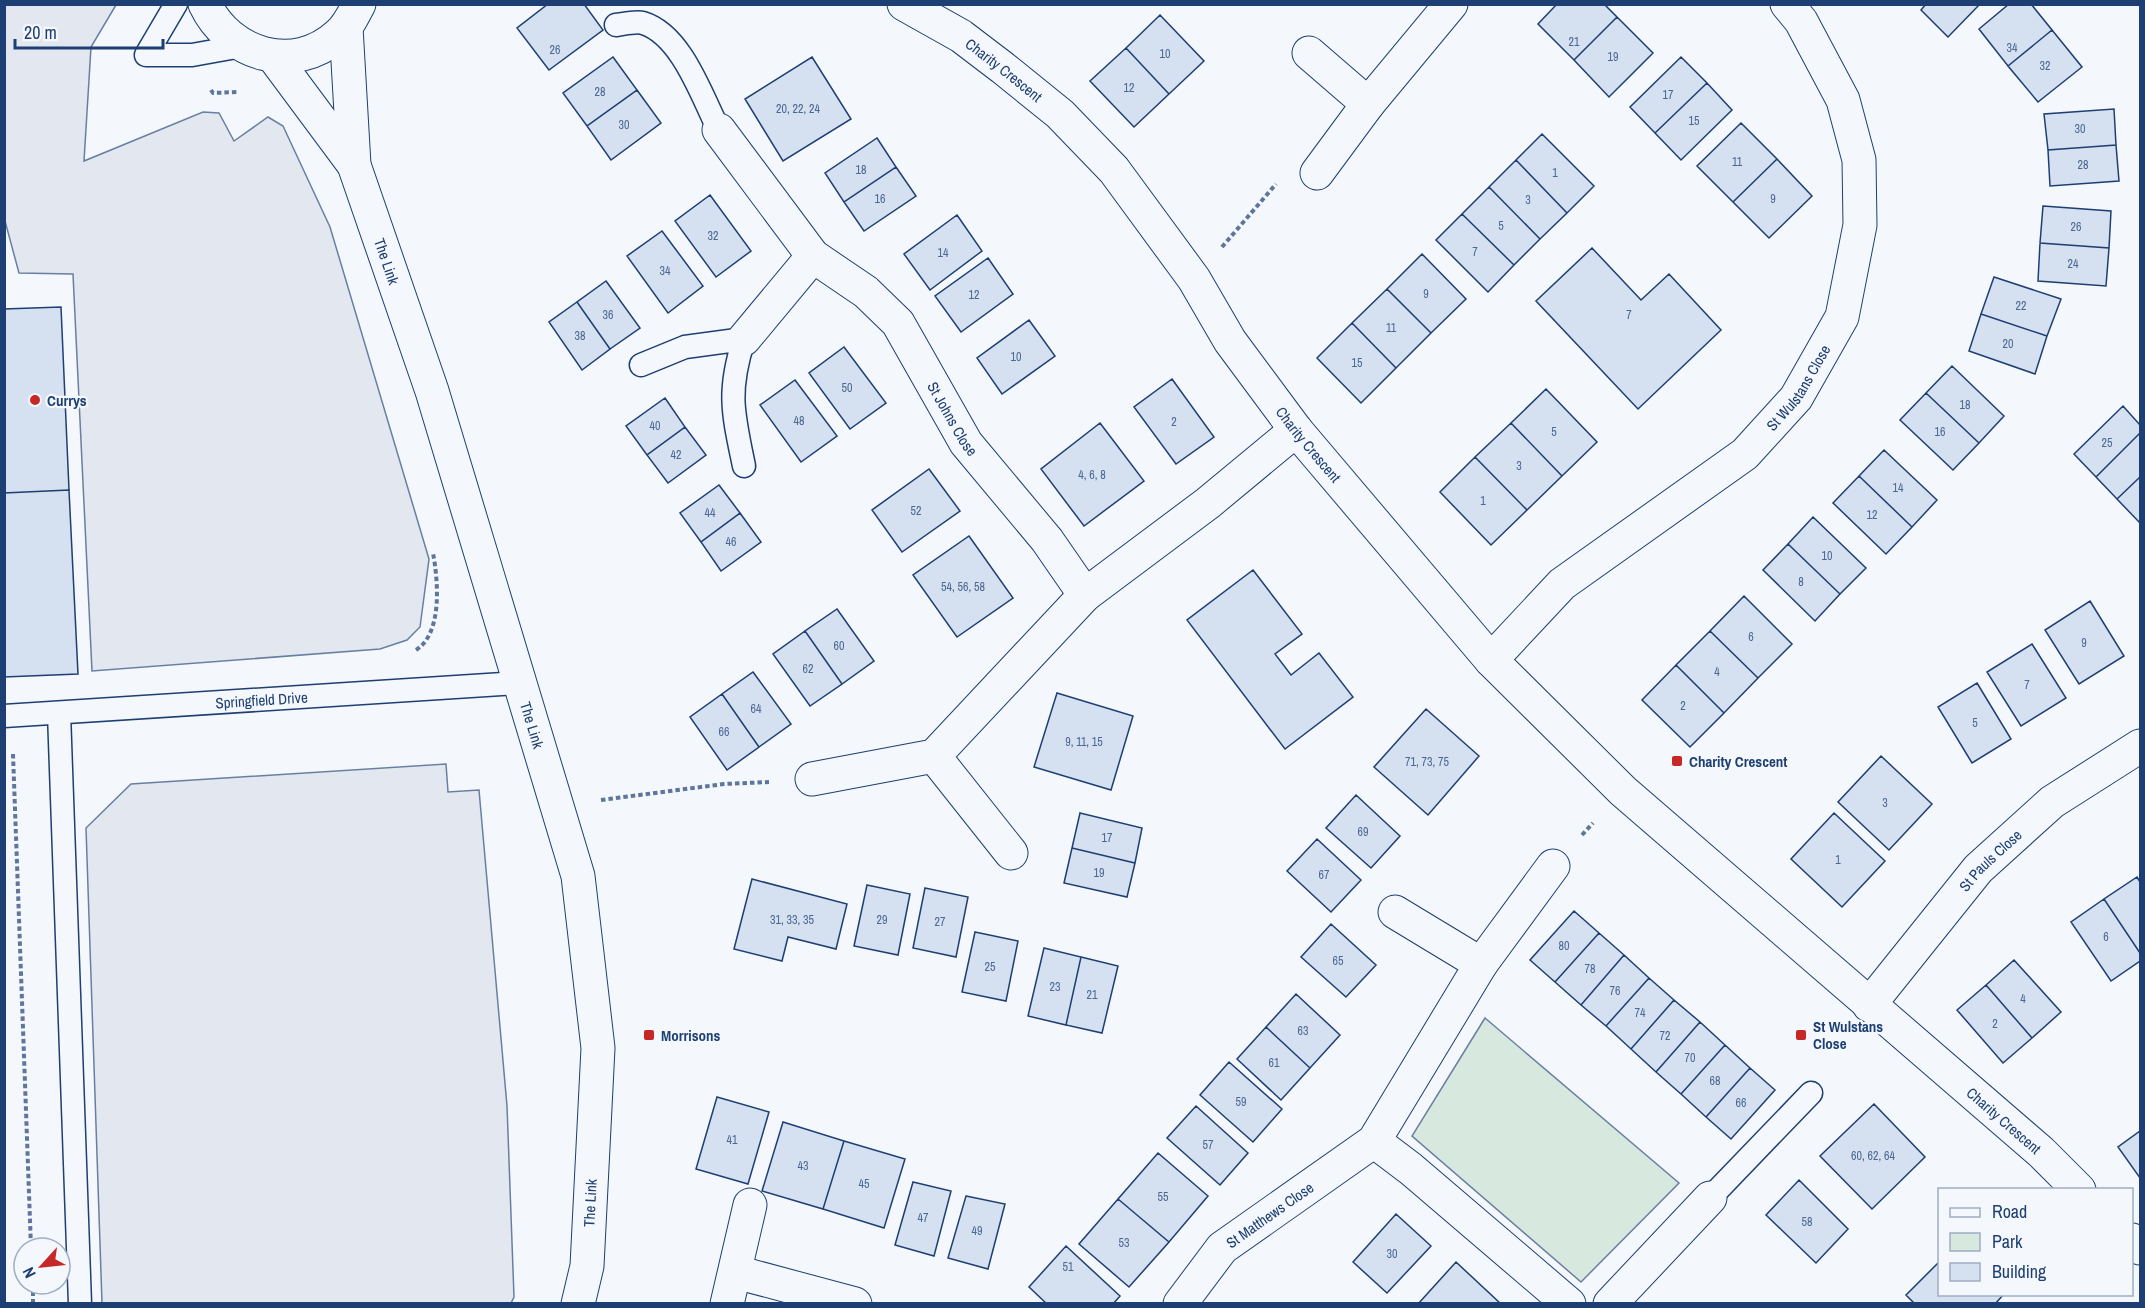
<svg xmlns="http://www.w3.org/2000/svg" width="2145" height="1308" viewBox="0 0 2145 1308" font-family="'Archivo Narrow',sans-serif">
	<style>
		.green { fill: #d7e8df; stroke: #687fa3; stroke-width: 1.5 }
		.parking { fill: #e3e8f0; stroke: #687fa3; stroke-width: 1.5 }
		.building { fill: #d5e0f0; stroke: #1d3f73; stroke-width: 1.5 }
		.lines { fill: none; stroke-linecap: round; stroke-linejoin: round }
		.lane-casing { stroke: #1d3f73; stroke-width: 25 }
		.street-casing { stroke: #1d3f73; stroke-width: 35 }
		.secondary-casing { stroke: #1d3f73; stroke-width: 35 }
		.path { stroke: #5e769c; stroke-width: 4; stroke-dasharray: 4.5 3; stroke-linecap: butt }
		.lane { stroke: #f4f7fb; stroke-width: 22 }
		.street { stroke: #f4f7fb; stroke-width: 33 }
		.secondary { stroke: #f4f7fb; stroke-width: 33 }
		.poi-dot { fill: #c62828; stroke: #f4f7fb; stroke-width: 2 }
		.labels { text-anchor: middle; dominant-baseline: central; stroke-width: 4.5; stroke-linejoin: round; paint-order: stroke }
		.number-label { font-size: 12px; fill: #4b6792 }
		.street-label { font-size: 15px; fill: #1d3f73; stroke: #f4f7fb }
		.poi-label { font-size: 15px; font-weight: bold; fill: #1d3f73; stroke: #f4f7fb; text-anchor: start }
	</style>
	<rect width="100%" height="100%" fill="#f4f7fb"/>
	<path class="green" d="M1485 1018 1679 1183 1581 1282 1412 1136Z"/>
	<path class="parking" d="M4 5H116L91 47 84 161 203 112 219 113 234 141 268 117 283 126 330 227 429 559 420 627 407 640 380 649 92 671 73 274 19 273 5 221Z
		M446 764 448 792 479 790 507 1106 514 1297 511 1303H102L86 828 131 784Z"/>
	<path class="building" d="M548 4H584L603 30 549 70 517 28Z
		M1557 4H1604L1617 17 1574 60 1538 24Z
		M1926 4H1980L1948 37 1921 10Z
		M2009 4H2031L2052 30 2008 66 1979 29Z
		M1160 15 1204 61 1169 94 1126 48Z
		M1617 17 1653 53 1609 97 1574 60Z
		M2052 30 2082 67 2038 102 2008 66Z
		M1126 48 1169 94 1134 127 1090 81Z
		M613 57 637 90 587 126 563 93Z
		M812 57 851 119 783 161 745 99Z
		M1681 57 1707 83 1655 133 1630 107Z
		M1707 83 1732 110 1681 160 1655 133Z
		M637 90 661 123 611 160 587 126Z
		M2114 109 2116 145 2048 150 2044 114Z
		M1741 123 1777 159 1733 202 1697 166Z
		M1542 134 1594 186 1567 213 1516 160Z
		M877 138 896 167 844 202 825 173Z
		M2116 145 2119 181 2050 186 2048 150Z
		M1777 159 1812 196 1769 238 1733 202Z
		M1516 160 1567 213 1540 239 1489 187Z
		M896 167 916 196 864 231 844 202Z
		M1489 187 1540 239 1514 265 1462 214Z
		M710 195 751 251 716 277 675 221Z
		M2043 206 2111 211 2109 248 2040 243Z
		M1462 214 1514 265 1488 292 1436 240Z
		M957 215 982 251 930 290 904 254Z
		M662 231 703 286 668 313 627 256Z
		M2040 243 2109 248 2106 286 2038 281Z
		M1592 248 1641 300 1669 274 1721 330 1638 409 1536 301Z
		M1422 254 1466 299 1431 333 1387 289Z
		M988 258 1013 294 961 332 935 296Z
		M1994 277 2061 299 2047 336 1981 314Z
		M606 281 640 328 610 349 577 302Z
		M1387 289 1431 333 1396 368 1352 323Z
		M577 302 610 349 582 370 549 322Z
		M61 307 69 490 4 493V309Z
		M1981 314 2047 336 2035 374 1969 351Z
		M1029 320 1055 356 1002 394 977 358Z
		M1352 323 1396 368 1361 403 1317 358Z
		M844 347 886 403 850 429 809 373Z
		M1952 366 2004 416 1979 443 1926 393Z
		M1172 379 1214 437 1176 464 1134 407Z
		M795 380 837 436 801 462 760 405Z
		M1546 389 1597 442 1562 476 1511 423Z
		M1926 393 1979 443 1953 470 1900 420Z
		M665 398 685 427 647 455 626 426Z
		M2123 406 2140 425V433L2096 477 2074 454Z
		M1100 423 1144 481 1084 526 1041 469Z
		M1511 423 1562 476 1527 510 1475 457Z
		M685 427 706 455 668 483 647 455Z
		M2140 433V477L2117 499 2096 477Z
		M1884 450 1937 500 1912 527 1859 476Z
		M1475 457 1527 510 1491 545 1440 492Z
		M929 469 960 511 902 552 872 510Z
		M1859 476 1912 527 1886 554 1833 503Z
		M2140 477V521L2139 522 2117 499Z
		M719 485 740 513 701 542 680 513Z
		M69 490 78 674 4 677V493Z
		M740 513 761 542 721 571 701 542Z
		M1813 517 1866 568 1840 594 1788 544Z
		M969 536 1013 598 957 637 913 575Z
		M1788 544 1840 594 1815 621 1763 570Z
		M1253 570 1302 634 1275 654 1291 675 1319 653 1353 697 1285 749 1187 620Z
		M1744 596 1792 644 1758 678 1710 631Z
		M2090 601 2124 656 2079 684 2045 630Z
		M837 609 874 661 842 684 805 631Z
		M805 631 842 684 810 706 773 654Z
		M1710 631 1758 678 1724 713 1676 665Z
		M2032 644 2066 698 2021 726 1987 672Z
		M1676 665 1724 713 1690 747 1642 700Z
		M753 672 791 724 759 747 722 694Z
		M1977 683 2011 739 1972 763 1938 707Z
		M1057 693 1133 716 1111 790 1034 767Z
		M722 694 759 747 727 770 690 717Z
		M1426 709 1479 756 1428 815 1374 767Z
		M1881 756 1932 804 1889 850 1838 802Z
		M1356 795 1400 836 1371 868 1326 828Z
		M1080 813 1142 828 1135 863 1072 848Z
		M1834 813 1885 861 1842 907 1791 859Z
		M1317 839 1361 880 1331 912 1287 871Z
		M1072 848 1135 863 1127 897 1064 883Z
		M2137 877 2140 882V953L2104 899Z
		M752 879 847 904 836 949 788 937 782 961 734 949Z
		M867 885 910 894 898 955 854 946Z
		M925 888 968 897 956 957 913 948Z
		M2104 899 2140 953V961L2111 981 2071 922Z
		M1574 911 1599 933 1555 982 1530 960Z
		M1331 924 1376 965 1346 997 1301 957Z
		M975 932 1018 941 1006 1001 962 992Z
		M1599 933 1624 955 1581 1005 1555 982Z
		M1044 948 1081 957 1066 1025 1028 1016Z
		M1624 955 1649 978 1606 1026 1581 1005Z
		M1081 957 1118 966 1102 1033 1066 1025Z
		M2014 960 2061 1012 2032 1038 1986 985Z
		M1649 978 1674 1000 1631 1049 1606 1026Z
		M1986 985 2032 1038 2003 1063 1957 1010Z
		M1296 994 1340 1035 1310 1068 1266 1027Z
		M1674 1000 1700 1022 1656 1072 1631 1049Z
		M1700 1022 1725 1045 1681 1094 1656 1072Z
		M1266 1027 1310 1068 1281 1100 1237 1059Z
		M1725 1045 1750 1068 1706 1117 1681 1094Z
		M1229 1062 1282 1109 1253 1142 1200 1095Z
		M1750 1068 1775 1090 1731 1139 1706 1117Z
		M717 1097 769 1112 748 1184 696 1169Z
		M1874 1104 1925 1157 1872 1209 1820 1156Z
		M1196 1106 1248 1153 1220 1185 1167 1138Z
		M783 1122 844 1141 823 1209 762 1191Z
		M2140 1131V1178L2118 1147Z
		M844 1141 905 1159 884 1228 823 1209Z
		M1158 1153 1208 1196 1169 1242 1118 1199Z
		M1799 1180 1848 1229 1816 1263 1766 1215Z
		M913 1182 951 1191 934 1256 895 1245Z
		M966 1196 1005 1204 988 1269 948 1258Z
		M1118 1199 1169 1242 1129 1287 1079 1244Z
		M1396 1214 1431 1246 1387 1293 1353 1262Z
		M1066 1246 1120 1296 1113 1304H1047L1029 1287Z
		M1940 1261V1294H2004L1995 1304H1915L1906 1295Z
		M1456 1262 1501 1304H1418Z"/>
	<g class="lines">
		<g class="lane-casing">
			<g id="lane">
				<path d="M176 4 146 55H192L242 46"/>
				<path d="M616 25C624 24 636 21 643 23 682 35 702 97 719 130"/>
				<path d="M641 365 685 347 744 339C727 392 733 413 744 466"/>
				<path d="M59 713 80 1304"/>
				<path id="s1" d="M4 716 519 683"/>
				<path d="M1710 1198 1811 1093"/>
			</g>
		</g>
		<g class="street-casing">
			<g id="street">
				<path id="s2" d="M904 4 961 36 1003 68 1060 114 1114 170 1194 279 1230 341 1296 430 1491 660 1623 791 2041 1152 2079 1190"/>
				<path d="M1309 53 1368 104"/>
				<path id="s3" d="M719 130 813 256 866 292 898 323 966 443 1047 540 1085 595"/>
				<path d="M1317 173 1368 104 1451 4"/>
				<path d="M744 339 813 256"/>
				<path id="s4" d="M1491 660 1562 584 1745 454 1796 398 1842 317 1860 225 1859 160 1843 100 1801 21 1787 4"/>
				<path d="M934 756 1011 853"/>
				<path d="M812 779 934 756 1085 595 1208 503 1296 430"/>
				<path d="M1395 912 1481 964"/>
				<path id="s5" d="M1869 1005 1978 869 2052 802 2140 746"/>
				<path d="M1374 1141 1411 1169 1569 1304"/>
				<path d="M2132 1240 2140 1248"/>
				<path d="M736 1272 855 1304"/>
				<path d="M727 1304 750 1205"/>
				<path id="s6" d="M1180 1304 1222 1248 1374 1141 1481 964 1553 866"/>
				<path d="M1610 1304 1710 1198"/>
			</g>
		</g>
		<g class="secondary-casing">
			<g id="secondary">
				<path d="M205 4C229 55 294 75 338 35 348 27 353 15 359 4"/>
				<path id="s7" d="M346 27 354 165 432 391 578 876 598 1048 587 1266 578 1304"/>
				<path d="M273 56 354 165"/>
			</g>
		</g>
		<path class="path" d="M211 90 213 93 238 92
			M1222 247 1276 184
			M416 650C443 633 438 580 433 553
			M13 754 31 1248
			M601 800 724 784 769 782
			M1582 835 1593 823
			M33 1284V1304"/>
		<use href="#lane" class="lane"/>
		<use href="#street" class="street"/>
		<use href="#secondary" class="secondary"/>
	</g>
	<g class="poi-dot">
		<circle cx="35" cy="400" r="6"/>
		<rect x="1671" y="755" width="12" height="12" rx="3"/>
		<rect x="643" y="1029" width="12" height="12" rx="3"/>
		<rect x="1795" y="1029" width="12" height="12" rx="3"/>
	</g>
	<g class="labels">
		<g class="number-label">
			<text x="1574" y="42">21</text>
			<text x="2012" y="48">34</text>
			<text x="555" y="50">26</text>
			<text x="1165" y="54">10</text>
			<text x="1613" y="57">19</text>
			<text x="2045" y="66">32</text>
			<text x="1129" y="88">12</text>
			<text x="600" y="92">28</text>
			<text x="1668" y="95">17</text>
			<text x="798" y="109">20, 22, 24</text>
			<text x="1694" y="121">15</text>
			<text x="624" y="125">30</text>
			<text x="2080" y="129">30</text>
			<text x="1737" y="162">11</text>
			<text x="2083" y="165">28</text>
			<text x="861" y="170">18</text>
			<text x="1555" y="173">1</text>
			<text x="880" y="199">16</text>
			<text x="1773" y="199">9</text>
			<text x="1528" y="200">3</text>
			<text x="1501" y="226">5</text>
			<text x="2076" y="227">26</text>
			<text x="713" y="236">32</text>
			<text x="1475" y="252">7</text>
			<text x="943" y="253">14</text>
			<text x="2073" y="264">24</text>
			<text x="665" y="271">34</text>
			<text x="1426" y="294">9</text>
			<text x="974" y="295">12</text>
			<text x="2021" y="306">22</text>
			<text x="608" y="315">36</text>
			<text x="1629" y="315">7</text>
			<text x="1391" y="328">11</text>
			<text x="580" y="336">38</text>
			<text x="2008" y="344">20</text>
			<text x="1016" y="357">10</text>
			<text x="1357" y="363">15</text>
			<text x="847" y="388">50</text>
			<text x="1965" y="405">18</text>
			<text x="799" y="421">48</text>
			<text x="1174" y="422">2</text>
			<text x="655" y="426">40</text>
			<text x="1554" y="432">5</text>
			<text x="1940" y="432">16</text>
			<text x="2107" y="443">25</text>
			<text x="676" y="455">42</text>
			<text x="1519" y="466">3</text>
			<text x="1092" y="475">4, 6, 8</text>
			<text x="1898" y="488">14</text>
			<text x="1483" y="501">1</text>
			<text x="916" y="511">52</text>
			<text x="710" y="513">44</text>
			<text x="1872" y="515">12</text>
			<text x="731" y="542">46</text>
			<text x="1827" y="556">10</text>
			<text x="1801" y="582">8</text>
			<text x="963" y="587">54, 56, 58</text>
			<text x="1751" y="637">6</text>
			<text x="2084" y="643">9</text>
			<text x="839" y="646">60</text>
			<text x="808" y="669">62</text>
			<text x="1717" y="672">4</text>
			<text x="2027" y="685">7</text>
			<text x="1683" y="706">2</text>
			<text x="756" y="709">64</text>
			<text x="1975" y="723">5</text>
			<text x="724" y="732">66</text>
			<text x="1084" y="742">9, 11, 15</text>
			<text x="1427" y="762">71, 73, 75</text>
			<text x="1885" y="803">3</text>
			<text x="1363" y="832">69</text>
			<text x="1107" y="838">17</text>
			<text x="1838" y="860">1</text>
			<text x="1099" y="873">19</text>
			<text x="1324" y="875">67</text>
			<text x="792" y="920">31, 33, 35</text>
			<text x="882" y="920">29</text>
			<text x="940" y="922">27</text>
			<text x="2106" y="937">6</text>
			<text x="1564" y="946">80</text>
			<text x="1338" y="961">65</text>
			<text x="990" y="967">25</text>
			<text x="1590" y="969">78</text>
			<text x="1055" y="987">23</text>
			<text x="1615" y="991">76</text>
			<text x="1092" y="995">21</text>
			<text x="2023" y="999">4</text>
			<text x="1640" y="1013">74</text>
			<text x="1995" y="1024">2</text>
			<text x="1303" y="1031">63</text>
			<text x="1665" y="1036">72</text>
			<text x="1690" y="1058">70</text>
			<text x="1274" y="1063">61</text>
			<text x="1715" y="1081">68</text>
			<text x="1241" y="1102">59</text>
			<text x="1741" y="1103">66</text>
			<text x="732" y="1140">41</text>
			<text x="1208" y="1145">57</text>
			<text x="1873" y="1156">60, 62, 64</text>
			<text x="803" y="1166">43</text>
			<text x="864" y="1184">45</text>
			<text x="1163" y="1197">55</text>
			<text x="923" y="1218">47</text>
			<text x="1807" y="1222">58</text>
			<text x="977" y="1231">49</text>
			<text x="1124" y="1243">53</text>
			<text x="1392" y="1254">30</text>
			<text x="1068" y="1267">51</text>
		</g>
		<g class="street-label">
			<text stroke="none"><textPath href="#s2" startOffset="120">Charity Crescent</textPath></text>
			<text stroke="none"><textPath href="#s7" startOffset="240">The Link</textPath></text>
			<text stroke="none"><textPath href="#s4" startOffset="414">St Wulstans Close</textPath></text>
			<text stroke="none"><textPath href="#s3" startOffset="376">St Johns Close</textPath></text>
			<text stroke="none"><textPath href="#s2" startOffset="606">Charity Crescent</textPath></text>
			<text stroke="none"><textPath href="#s1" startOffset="258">Springfield Drive</textPath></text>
			<text stroke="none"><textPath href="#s7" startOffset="726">The Link</textPath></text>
			<text stroke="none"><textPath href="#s5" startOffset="189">St Pauls Close</textPath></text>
			<text stroke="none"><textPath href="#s2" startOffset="1578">Charity Crescent</textPath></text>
			<text transform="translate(590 1203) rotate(-87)">The Link</text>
			<text stroke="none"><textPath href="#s6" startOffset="128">St Matthews Close</textPath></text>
		</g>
		<g class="poi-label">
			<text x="47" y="400">Currys</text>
			<text x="1689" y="761">Charity Crescent</text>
			<text x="1813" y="1026">St Wulstans<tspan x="1813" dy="17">Close</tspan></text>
			<text x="661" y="1035">Morrisons</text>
		</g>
	</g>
	<rect width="2145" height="1308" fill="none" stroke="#1d3f73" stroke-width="12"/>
	<rect x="1938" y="1188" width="195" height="108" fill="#f4f7fb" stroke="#9eadc5" stroke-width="1.5"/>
	<rect x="1950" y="1208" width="30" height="9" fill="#f4f7fb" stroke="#9eadc5" stroke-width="1.5"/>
	<text x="1992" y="1218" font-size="18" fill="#1d3f73">Road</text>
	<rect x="1950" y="1233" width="30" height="18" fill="#d7e8df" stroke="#9eadc5" stroke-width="1.5"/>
	<text x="1992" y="1248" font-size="18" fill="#1d3f73">Park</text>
	<rect x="1950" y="1263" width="30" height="18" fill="#d5e0f0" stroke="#9eadc5" stroke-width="1.5"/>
	<text x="1992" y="1278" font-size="18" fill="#1d3f73">Building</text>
	<g transform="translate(42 1266) rotate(243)"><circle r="28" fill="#f4f7fb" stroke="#9eadc5" stroke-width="1.5"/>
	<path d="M0-4.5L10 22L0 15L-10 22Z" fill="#c62828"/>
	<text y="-9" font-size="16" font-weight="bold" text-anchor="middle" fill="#1d3f73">N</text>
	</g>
	<path d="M15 39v9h148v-9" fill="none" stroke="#1d3f73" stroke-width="3"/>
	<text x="24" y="39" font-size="18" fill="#1d3f73" stroke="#f4f7fb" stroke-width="4.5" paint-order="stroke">20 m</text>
</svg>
